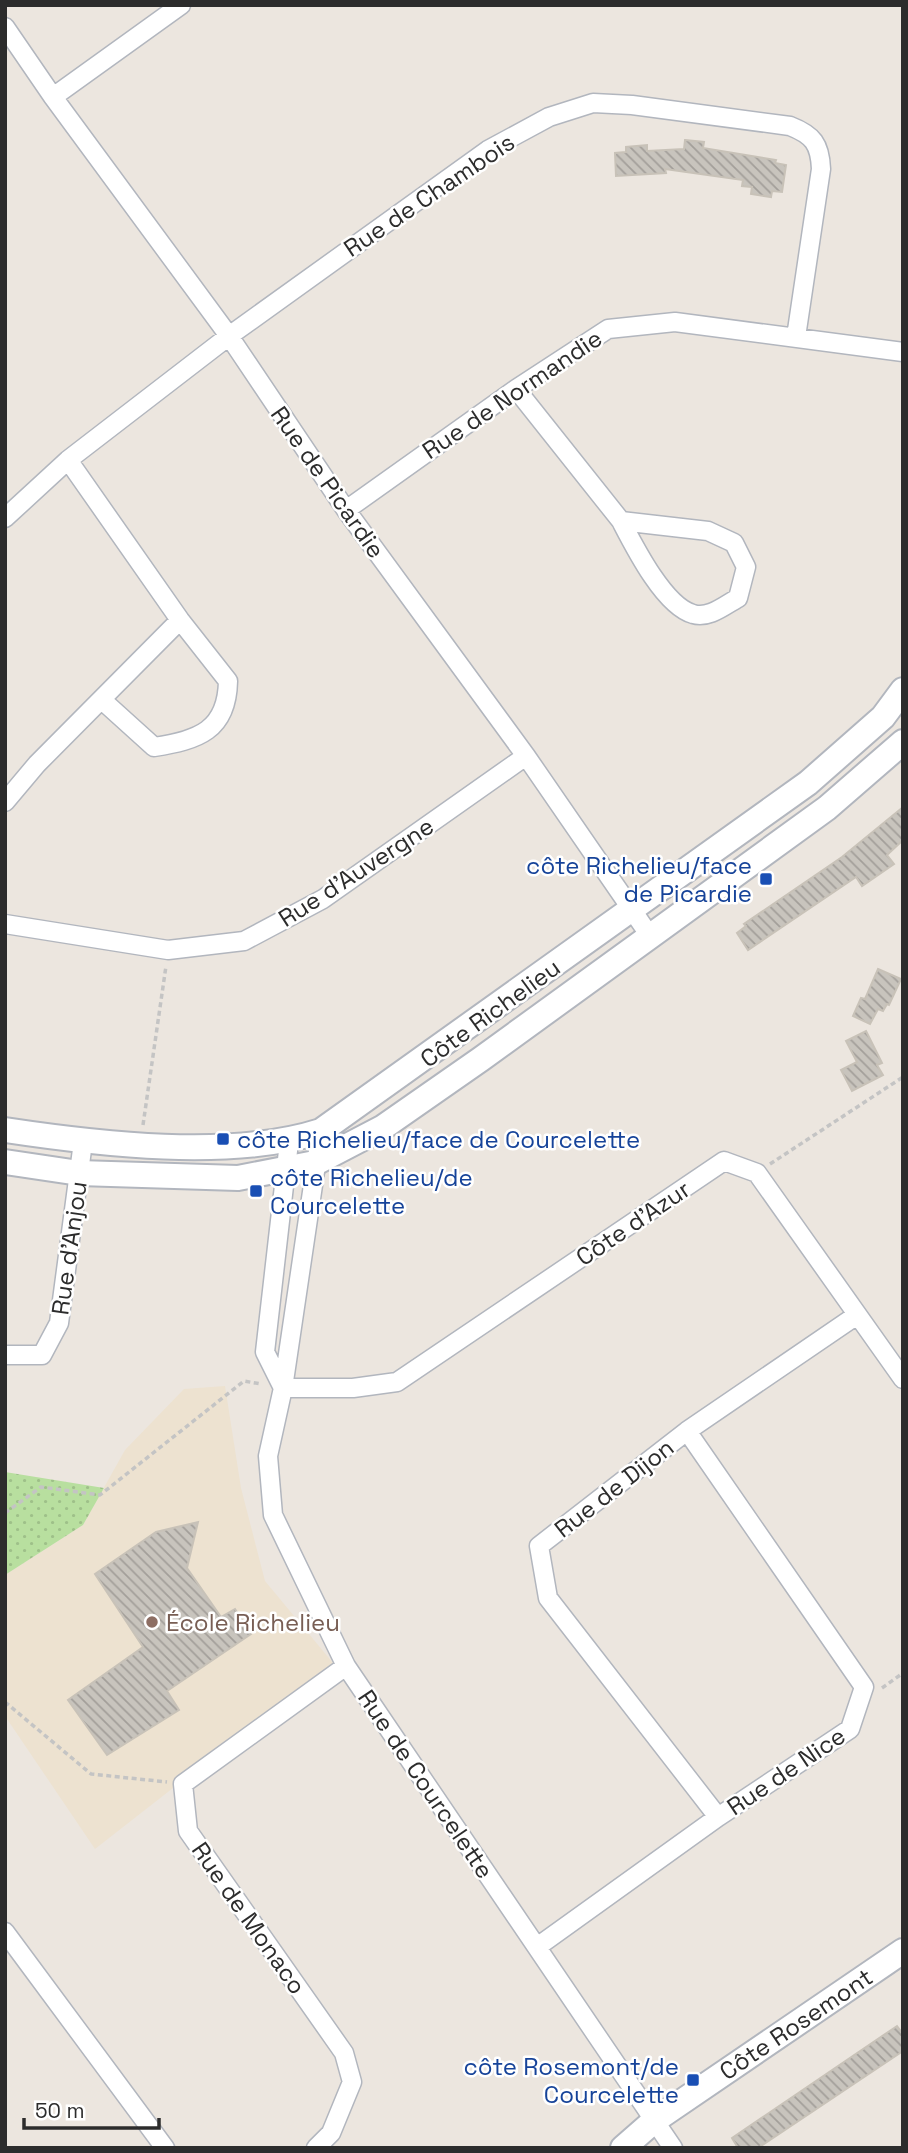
<svg xmlns="http://www.w3.org/2000/svg" width="908" height="2153" viewBox="0 0 908 2153" font-family="'Space Grotesk',sans-serif">
	<style>
		.education { fill: #ede2d0 }
		.park { fill: url(#park-dots) }
		.building { fill: url(#building-back-hatch); stroke: #c8c2b8; stroke-width: 2 }
		.lines { fill: none; stroke-linecap: round; stroke-linejoin: round }
		.street-casing { stroke: #b2b6be; stroke-width: 21 }
		.secondary-casing { stroke: #b2b6be; stroke-width: 28 }
		.path { stroke: #c4c4c4; stroke-width: 3.5; stroke-dasharray: 5 3.5; stroke-linecap: butt }
		.street { stroke: #fff; stroke-width: 18 }
		.secondary { stroke: #fff; stroke-width: 24 }
		.transit-dot { fill: #1a4fb4; stroke: #fff; stroke-width: 2.5 }
		.education-dot { fill: #8d6e63; stroke: #fff; stroke-width: 2.5 }
		.labels { text-anchor: middle; dominant-baseline: central; stroke-width: 5; stroke-linejoin: round; paint-order: stroke }
		.street-label { font-size: 24px; fill: #2c2c2c; stroke: #fff }
		.transit-label { font-size: 24px; fill: #164399; stroke: #fff; text-anchor: end }
		.education-label { font-size: 24px; fill: #785e54; stroke: #fff; text-anchor: start }
	</style>
	<defs>
		<pattern id="park-dots" width="8" height="8" patternUnits="userSpaceOnUse" patternTransform="scale(1.75)"><rect width="8" height="8" fill="#b8df9f"/><path d="M2 2h.1M6 6h.1" fill="none" stroke="#9ec089" stroke-width="1.8" stroke-linecap="round"/></pattern>
		<pattern id="building-back-hatch" width="6" height="6" patternUnits="userSpaceOnUse" patternTransform="scale(1.75)"><rect width="6" height="6" fill="#c8c4bd"/><path d="M-1 5l2 2M0 0l6 6M5-1l2 2" fill="none" stroke="#a39f9a"/></pattern>
	</defs>
	<rect width="100%" height="100%" fill="#ece6df"/>
	<path class="education" d="M225 1386 241 1488 265 1581 333 1663 95 1849 5 1716V1575L83 1525 125 1450 184 1389Z"/>
	<path class="park" d="M5 1472 104 1488 83 1525 5 1575Z"/>
	<path class="building" d="M685 140 704 142 703 148 776 160 775 163 786 165 782 192 772 191 771 197 751 194 752 187 742 186 743 180 665 169 666 173 616 176 615 153 626 152V147L647 145V151L684 149Z
		M903 807V840L887 855 894 864 862 886 856 877 748 950 737 933 746 926 744 924 842 857Z
		M878 969 901 979 889 1005 887 1004 883 1011 878 1009 870 1024 853 1016 861 998 865 999Z
		M866 1031 882 1063 877 1065 883 1075 852 1091 841 1070 857 1062 846 1041Z
		M198 1522 187 1568 221 1617 235 1609 251 1634 167 1691 179 1710 107 1755 68 1700 143 1647 95 1574 156 1532Z
		M897 2026 903 2034V2051L758 2148H738L732 2138Z"/>
	<g class="lines">
		<g class="street-casing">
			<path id="street" d="M5 27 53 97 229 336 346 510 526 756 650 936
				M53 97 181 5
				M516 389 621 521
				M68 460 180 620 228 681C227 731 198 740 154 747L102 700
				M346 510 516 389 608 329 675 322 903 352
				M5 518 68 460 229 336 488 150 549 117 593 103 632 105 790 126C813 135 820 144 821 169L796 337
				M621 521 708 531 734 543 746 567 738 598C725 605 709 619 693 614 664 606 634 546 621 521Z
				M5 802 37 764 180 620
				M5 924 168 950 244 941 323 899 526 756
				M321 1131 283 1388 268 1456 273 1515 346 1666 673 2148
				M5 1355H42L59 1323 83 1142
				M283 1388H353L397 1382 724 1161 757 1173 903 1379
				M283 1388 265 1352 289 1142
				M718 1817 548 1598 539 1546 687 1431 857 1315
				M5 1932 165 2148
				M537 1947 718 1817 850 1729 864 1687 687 1431
				M316 2148 331 2133 352 2082 344 2053 188 1831 183 1784 346 1666"/>
		</g>
		<g class="secondary-casing">
			<path id="secondary" d="M5 1130C98 1144 231 1160 321 1131L808 783 883 717 903 690
				M5 1162 79 1173 238 1178 315 1163 382 1128 481 1059 827 808 903 742
				M623 2148 655 2120 903 1951"/>
		</g>
		<path class="path" d="M143 1125 166 966
			M770 1164 903 1077
			M5 1513 41 1487 100 1495 244 1381 261 1384
			M882 1688 903 1673
			M5 1702 91 1774 167 1782"/>
		<use href="#street" class="street"/>
		<use href="#secondary" class="secondary"/>
	</g>
	<g class="transit-dot">
		<rect x="759" y="872" width="14" height="14" rx="3.5"/>
		<rect x="216" y="1132" width="14" height="14" rx="3.5"/>
		<rect x="249" y="1184" width="14" height="14" rx="3.5"/>
		<rect x="686" y="2073" width="14" height="14" rx="3.5"/>
	</g>
	<circle class="education-dot" cx="152" cy="1622" r="7"/>
	<g class="labels">
		<g class="street-label">
			<text transform="translate(429 195) rotate(-34)">Rue de Chambois</text>
			<text transform="translate(512 394) rotate(-34)">Rue de Normandie</text>
			<text transform="translate(328 482) rotate(55)">Rue de Picardie</text>
			<text transform="translate(356 872) rotate(-33)">Rue d'Auvergne</text>
			<text transform="translate(490 1013) rotate(-36)">Côte Richelieu</text>
			<text transform="translate(633 1223) rotate(-34)">Côte d'Azur</text>
			<text transform="translate(69 1248) rotate(-82)">Rue d'Anjou</text>
			<text transform="translate(614 1488) rotate(-38)">Rue de Dijon</text>
			<text transform="translate(786 1771) rotate(-34)">Rue de Nice</text>
			<text transform="translate(426 1784) rotate(56)">Rue de Courcelette</text>
			<text transform="translate(249 1918) rotate(55)">Rue de Monaco</text>
			<text transform="translate(796 2024) rotate(-34)">Côte Rosemont</text>
		</g>
		<g class="transit-label">
			<text x="752" y="865">côte Richelieu/face<tspan x="752" dy="28">de Picardie</tspan></text>
			<text x="237" y="1139" text-anchor="start">côte Richelieu/face de Courcelette</text>
			<text x="270" y="1177" text-anchor="start">côte Richelieu/de<tspan x="270" dy="28">Courcelette</tspan></text>
			<text x="679" y="2066">côte Rosemont/de<tspan x="679" dy="28">Courcelette</tspan></text>
		</g>
		<g class="education-label">
			<text x="166" y="1622">École Richelieu</text>
		</g>
	</g>
	<rect width="908" height="2153" fill="none" stroke="#2c2c2c" stroke-width="14"/>
	<path d="M24 2118v10h135v-10" fill="none" stroke="#2c2c2c" stroke-width="3.5"/>
	<text x="35" y="2118" font-size="21" fill="#2c2c2c" stroke="#ffffff" stroke-width="5" paint-order="stroke">50 m</text>
</svg>
